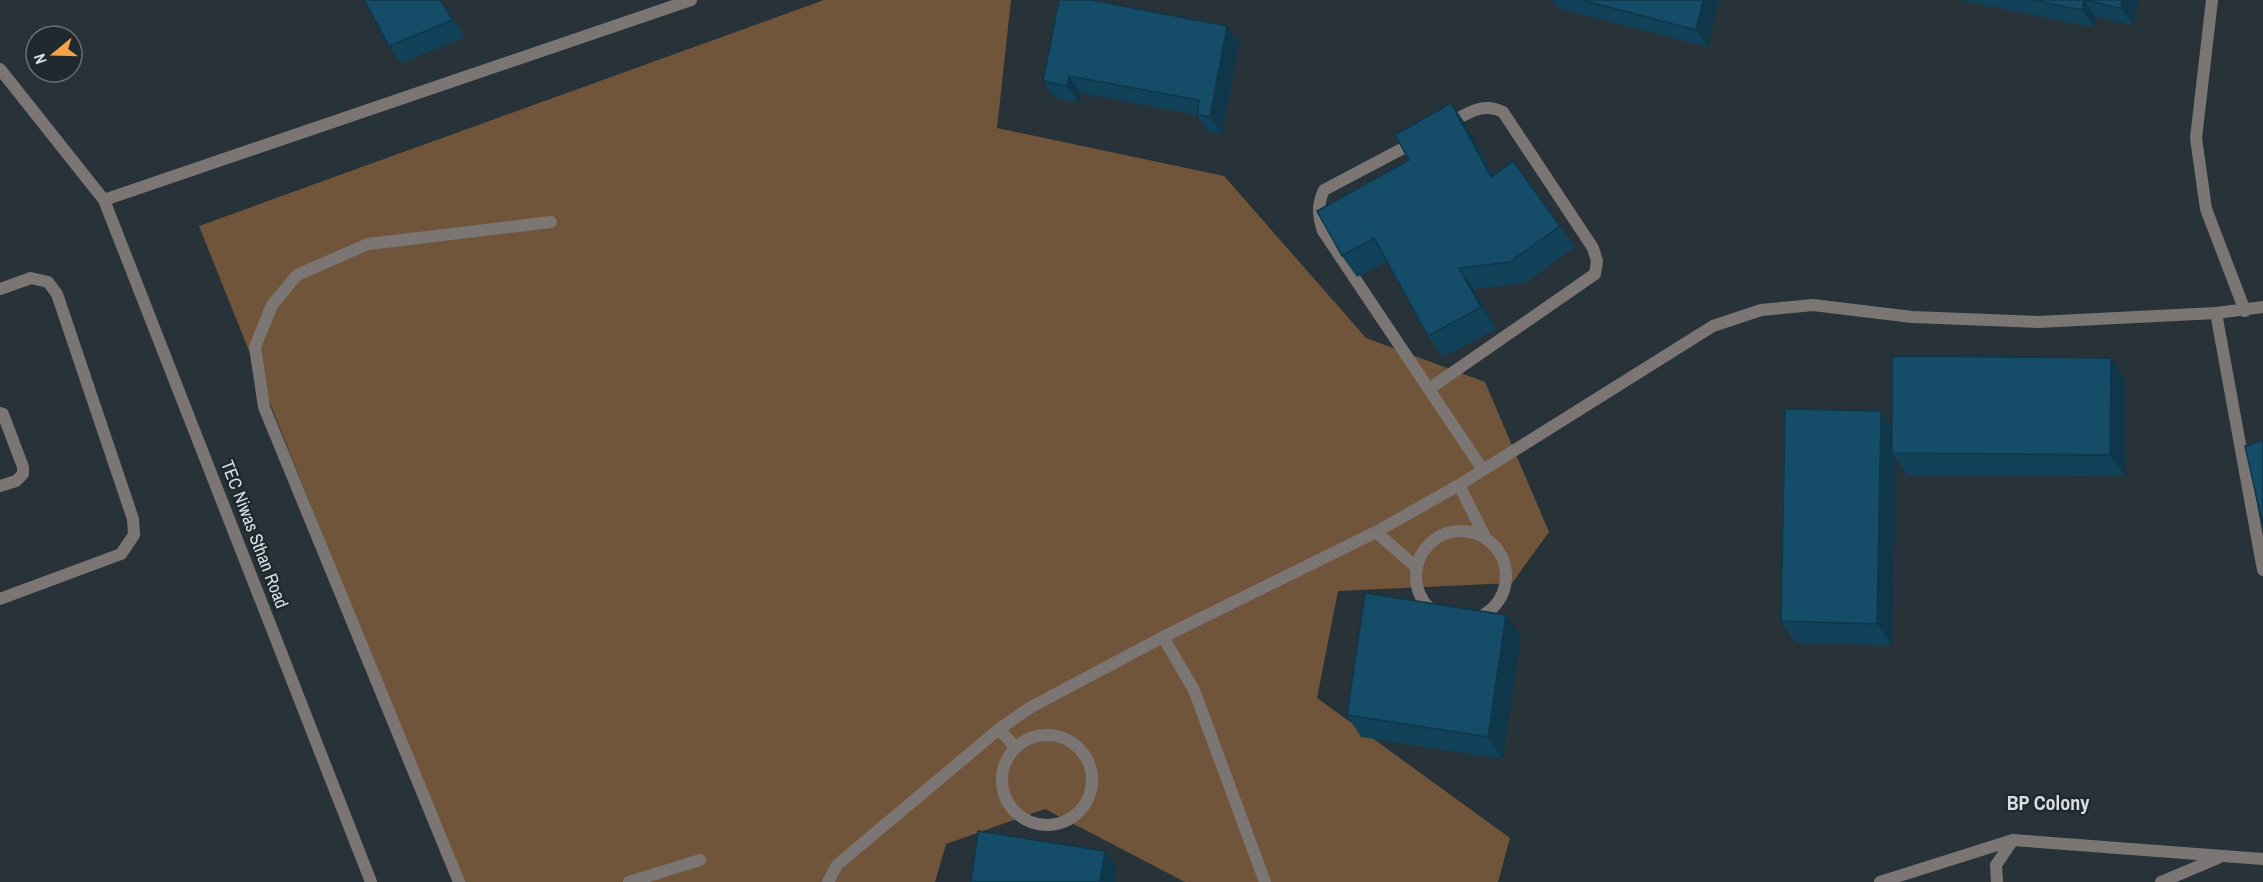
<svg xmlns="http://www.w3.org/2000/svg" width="2263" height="882" viewBox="0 0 2263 882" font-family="'Archivo Narrow',sans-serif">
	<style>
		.green { fill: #70553b }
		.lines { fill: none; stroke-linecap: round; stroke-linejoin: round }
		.lane { stroke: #7b7673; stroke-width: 12 }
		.street { stroke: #7b7673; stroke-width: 12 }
		.wall { fill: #124259 }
		.shaded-wall { fill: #0f3649 }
		.building { fill: #154d68; stroke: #0f3649; stroke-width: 1.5 }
		.labels { text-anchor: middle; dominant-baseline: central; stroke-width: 5; stroke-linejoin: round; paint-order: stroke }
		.street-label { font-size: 18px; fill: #d9dfe3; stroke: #1f292e }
		.neighbourhood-label { font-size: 20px; font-weight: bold; fill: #d9dfe3; stroke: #1f292e }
	</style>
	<rect width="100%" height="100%" fill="#283339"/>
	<path class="green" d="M824 0H1011L997 128 1224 176 1366 338 1485 382 1549 532 1512 583 1338 591 1317 698 1510 838 1498 882H1185L1045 809 946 844 935 882H462L199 226Z"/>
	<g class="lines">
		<path class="lane" d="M2216 313 2263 570"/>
		<path class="street" d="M2212 0 2196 138 2206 209 2245 311
			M0 69 104 200 691 0
			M1415 142 1324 190C1317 205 1318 216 1323 231L1483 470
			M104 200 371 882
			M0 289 31 278 48 282 57 294 133 519 134 535 121 554 0 599
			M1429 389 1595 274 1597 261 1593 248 1503 112C1482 101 1465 115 1446 125
			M0 413 3 414 23 467V474L16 481 0 486
			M1459 485 1485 537
			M1416 576a45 45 0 1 1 90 0a45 45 0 1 1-90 0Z
			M1376 532 1416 567
			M1163 637 1194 690 1265 882
			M999 729 1015 747
			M1002 780a45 45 0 1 1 90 0a45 45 0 1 1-90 0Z
			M459 882 264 407 255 347 272 305 297 275 368 244 551 222
			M629 882 700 860
			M828 882 837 865 999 729 1031 707 1163 637 1376 532 1459 485 1713 326 1761 310 1813 305 1912 317 2038 322 2216 313 2263 307
			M1880 882 2013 840 2263 859
			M1997 882 1996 865 2013 840
			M2161 882 2218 858"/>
	</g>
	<path class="wall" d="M440 0 465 37 401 63 389 46Z
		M1059 0 1239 43 1222 134 1208 132 1197 115 1081 93 1079 103 1055 98 1043 81Z
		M1552 0H1719L1708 47 1557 8Z
		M1960 0H2138L2133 25 2096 17 2094 27Z
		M1451 103 1466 125 1494 175 1513 161 1575 247 1525 283 1474 289 1496 329 1443 357 1428 336 1387 261 1357 277 1342 256 1409 160Z
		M2111 358 2125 379V476L1907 475 1896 458 1892 645 1796 643 1781 621 1881 411 1892 427Z
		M1506 615 1521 636 1503 759 1361 737 1347 715Z"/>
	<path class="shaded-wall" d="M1703 0H1719L1708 47 1696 30Z
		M2084 0 2096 17 2094 27 2082 10Z
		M2122 0H2138L2133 25 2121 8Z
		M1227 26 1239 43 1222 134 1210 117Z
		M1069 76 1081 93 1079 103 1067 86Z
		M1451 103 1466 125 1506 198 1491 177Z
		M1459 268 1474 289 1496 329 1481 307Z
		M2111 358 2125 379V476L2110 455Z
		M1881 411 1896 432 1892 453 1896 458 1892 645 1877 624Z
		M1506 615 1521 636 1503 759 1488 737Z
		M1105 851 1117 868 1115 882H1100Z"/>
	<path class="building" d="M364 0H440L453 20 389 46Z
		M1059 0H1091L1227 26 1210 117 1197 114 1199 100 1069 76 1067 86 1043 81Z
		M1582 0H1703L1696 30Z
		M2032 0H2122L2121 8 2084 0 2082 10Z
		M1451 103 1491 177 1513 161 1560 226 1510 262 1459 268 1481 307 1428 336 1374 238 1342 256 1317 211 1409 160 1395 135Z
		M1892 356 2111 358 2110 455 1892 453Z
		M1785 409 1881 411 1877 624 1781 621Z
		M2263 441V526L2245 446Z
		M1365 593 1506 615 1488 737 1347 715Z
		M978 831 1105 851 1100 882H971Z"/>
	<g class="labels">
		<g class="street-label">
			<text transform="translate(255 534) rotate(69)">TEC Niwas Sthan Road</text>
		</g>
		<g class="neighbourhood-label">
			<text x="2048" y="802">BP Colony</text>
		</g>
	</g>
	<g transform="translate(54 54) rotate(251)"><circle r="28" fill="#1f292e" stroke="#697276" stroke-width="1.5"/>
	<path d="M0-4.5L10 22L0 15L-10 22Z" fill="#f6a247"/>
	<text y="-9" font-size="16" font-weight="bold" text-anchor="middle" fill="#d9dfe3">N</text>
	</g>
</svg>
